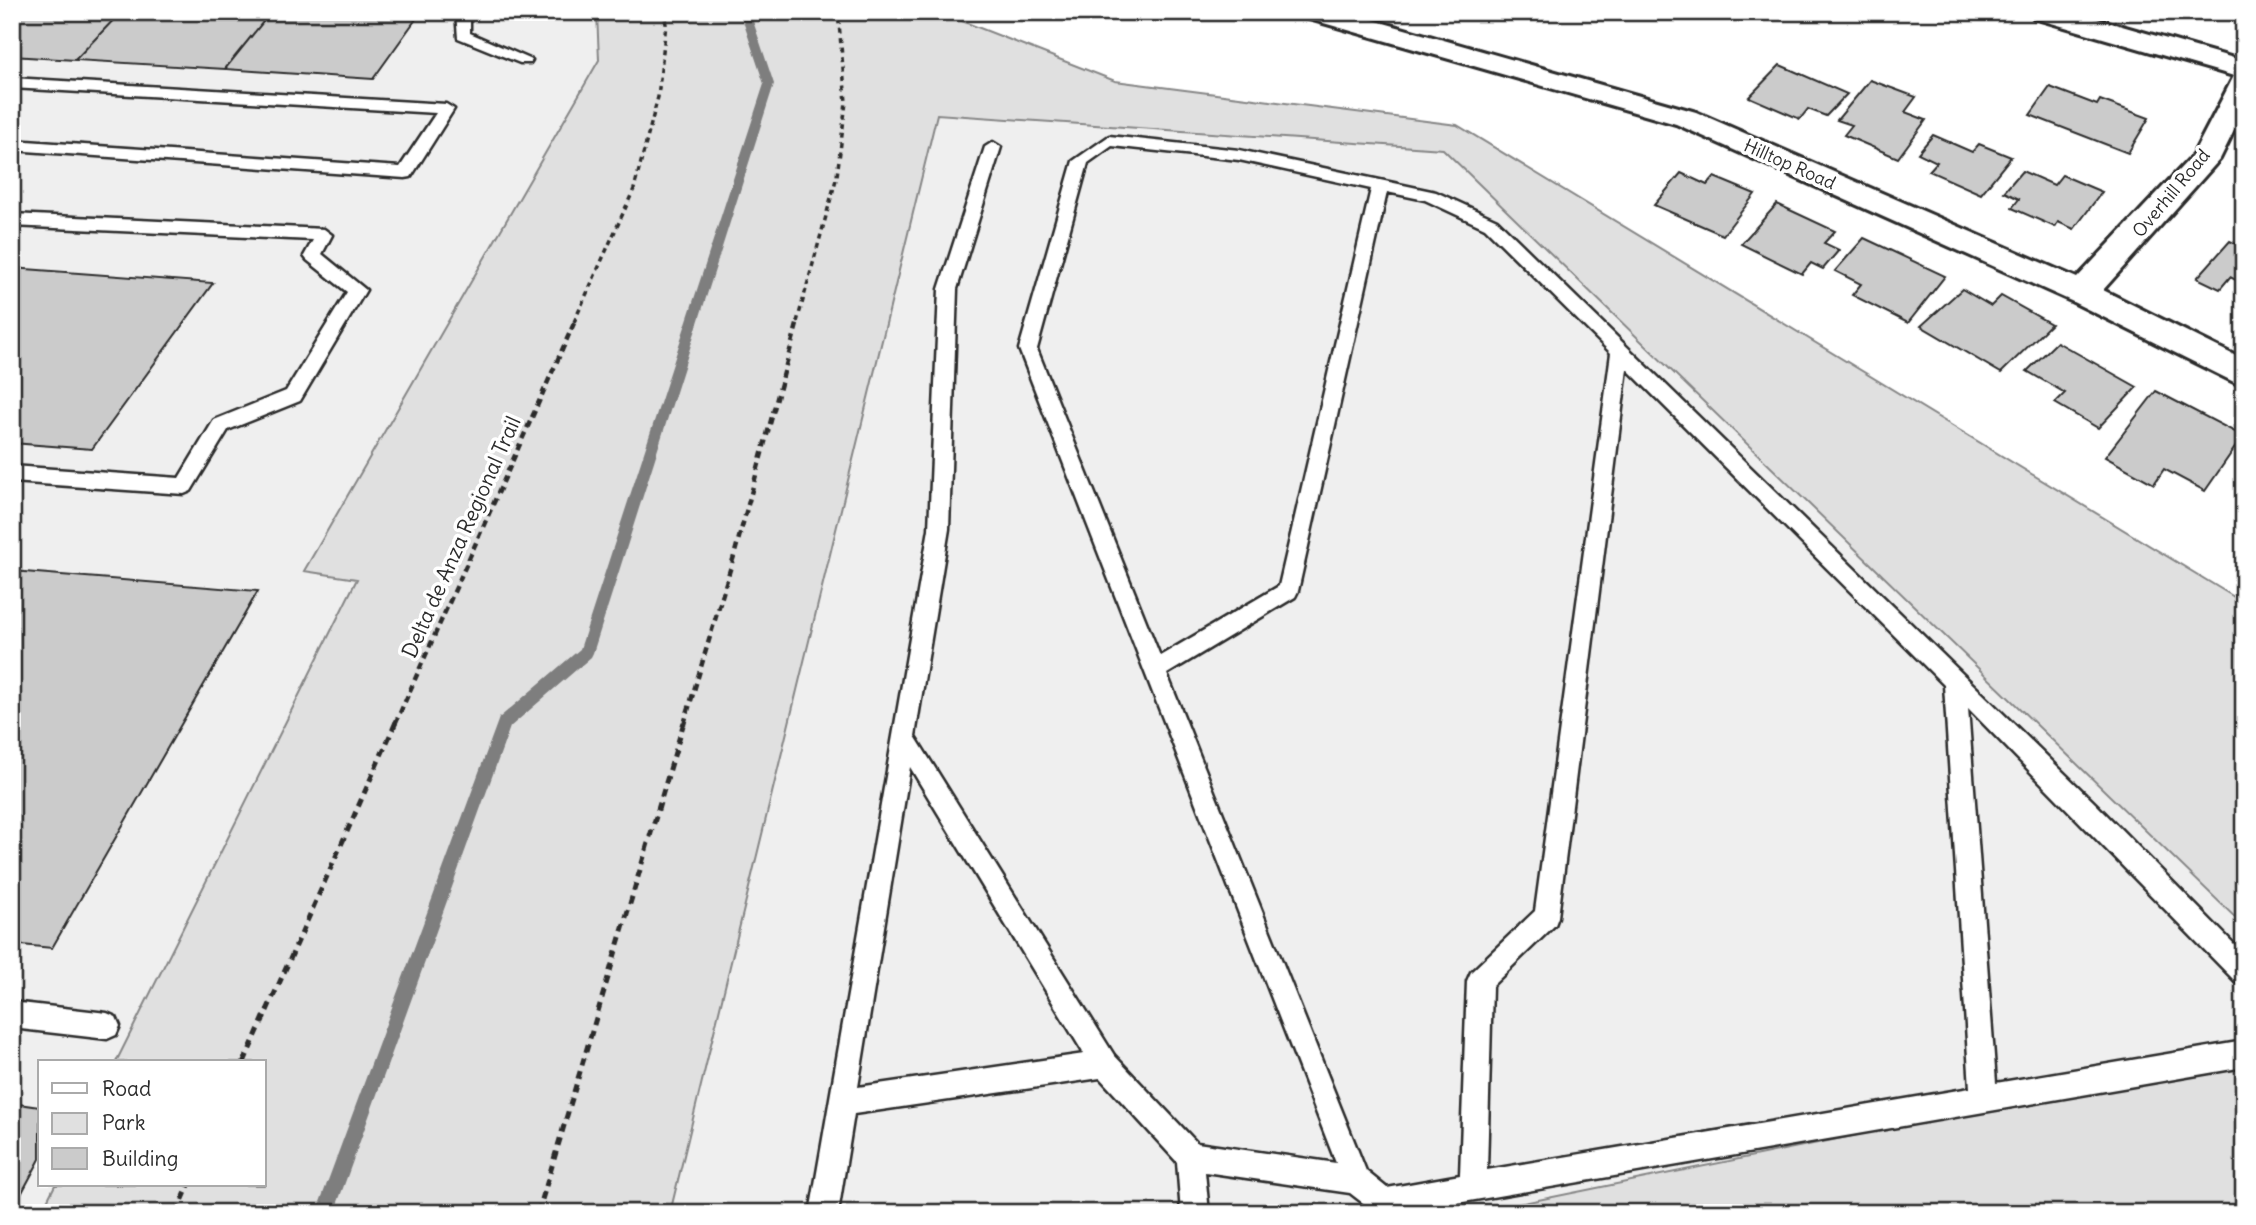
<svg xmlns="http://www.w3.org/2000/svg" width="2256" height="1225" viewBox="0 0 2256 1225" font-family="Delius,sans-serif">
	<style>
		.built { fill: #efefef }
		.green { fill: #e0e0e0; stroke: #868686; stroke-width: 2 }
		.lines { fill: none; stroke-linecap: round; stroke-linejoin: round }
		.stream { fill: #7e7e7e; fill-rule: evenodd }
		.building { fill: #cbcbcb; stroke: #2b2b2b; stroke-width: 2 }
		.service-casing { stroke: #2b2b2b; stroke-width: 5 }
		.minor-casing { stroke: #2b2b2b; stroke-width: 6 }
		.path-far2 { stroke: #2b2b2b; stroke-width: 3.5; stroke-dasharray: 5 4.5; stroke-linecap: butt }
		.path-far1 { stroke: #2b2b2b; stroke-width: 4.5; stroke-dasharray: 7 5; stroke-linecap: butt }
		.path { stroke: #2b2b2b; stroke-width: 5; stroke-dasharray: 8 6; stroke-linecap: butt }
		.service { fill: #fff; fill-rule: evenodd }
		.minor { fill: #fff; fill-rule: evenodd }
		.labels { text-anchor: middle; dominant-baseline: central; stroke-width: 7; stroke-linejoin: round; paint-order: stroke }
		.far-street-label { font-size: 18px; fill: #2b2b2b; stroke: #fff }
		.street-label { font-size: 21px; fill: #2b2b2b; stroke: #fff }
	</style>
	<rect width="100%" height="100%" fill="#fff"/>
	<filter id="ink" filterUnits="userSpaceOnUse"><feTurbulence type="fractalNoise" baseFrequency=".0143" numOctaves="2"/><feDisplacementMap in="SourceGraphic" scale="14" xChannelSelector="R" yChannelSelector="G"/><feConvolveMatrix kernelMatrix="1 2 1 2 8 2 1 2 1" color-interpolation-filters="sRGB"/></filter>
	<g filter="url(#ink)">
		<path class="built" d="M12 12H597L599 60 305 570 358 578 116 1062H40V1185H55L41 1213H12Z
			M937 114 1443 149 2244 926V1056L1474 1213H670Z"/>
		<path class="green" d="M597 12H939L1115 81 1457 125 2244 603V926L1443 149 937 114 670 1213H41L55 1185H264V1062H116L357 579 304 571 599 60Z
			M2244 1056V1213H1474Z"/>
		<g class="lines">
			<path class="stream" d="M740 12H750L774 84 593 653 591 657 510 727 334 1213H316L499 718 580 649 764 84Z"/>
		</g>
		<path class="building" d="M12 12H121L75 60 12 56Z
			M121 12H271L225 69 75 60Z
			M271 12H421L373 79 225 69Z
			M1780 65 1847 94 1826 116 1808 109 1800 119 1749 97Z
			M1870 80 1916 97 1905 112 1926 120 1898 158 1844 135 1852 125 1837 120Z
			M2050 87 2097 105 2100 100 2149 118 2128 153 2030 115Z
			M1933 135 1972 152 1979 144 2011 157 1981 194 1929 171 1937 162 1918 153Z
			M2022 171 2054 185 2062 175 2102 192 2074 229 2058 222 2055 227 2012 208 2019 199 2004 192Z
			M1681 173 1707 185 1714 177 1755 194 1723 235 1654 205Z
			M1777 204 1835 231 1824 243 1839 250 1823 269 1811 263 1802 274 1741 244Z
			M1864 238 1945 276 1908 323 1852 295 1861 284 1835 271Z
			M2230 241 2244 248V284L2230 277 2220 289 2197 278Z
			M12 268 213 283 92 449 12 443Z
			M1962 289 1991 306 2001 296 2051 324 2001 373 1921 326Z
			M2057 342 2137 387 2098 428 2055 403 2065 393 2027 371Z
			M2156 391 2243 436 2205 491 2164 469 2154 484 2105 457Z
			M12 571 258 591 52 948 12 944Z
			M12 1103 40 1107V1159L12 1211Z"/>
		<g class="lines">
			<g class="service-casing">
				<path id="service" d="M456 12H470V33L532 60 530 63H520L458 38Z
					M12 78 446 104 454 109 411 177 405 178 12 150V140L400 167 436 113 12 88Z
					M1109 136 1239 150 1380 180 1436 192 1497 220 2097 805 2244 954V984L2235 981 1968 708 1996 1083 2244 1041V1067L1400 1213H1376L1350 1193 1205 1172 1209 1213H1181L1177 1162 1100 1078 854 1114 838 1213H810L929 529 939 289 985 147 993 142 1001 147 957 289 949 529 915 736 1114 1055 1197 1143 1336 1163 1019 349 1073 161ZM1112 146 1239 160 1371 189 1279 586 1160 656 1037 349 1088 163ZM1387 192 1425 200 1485 228 1611 353 1535 911 1471 972 1467 981 1460 1175 1387 1188 1366 1171 1167 674 1295 597 1298 591ZM1627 369 1944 685 1970 1088 1487 1170 1492 986 1555 925 1558 917ZM910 767 1084 1054 858 1087Z
					M12 214 324 229 332 235 322 254 366 290 300 401 228 430 191 491 184 494 12 482V466L179 478 214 420 286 391 347 292 307 260 304 256 313 240 12 226Z
					M12 1002 107 1013 116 1017 120 1026 116 1035 107 1039 12 1028Z"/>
			</g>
			<g class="minor-casing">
				<path id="minor" d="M1302 12H1345L1696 112 2077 278 2193 155 2234 76 2034 18 2030 12H2073L2244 61V110L2220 159 2103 290 2244 360V387L2071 301 1676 124 1306 18Z"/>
			</g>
			<path class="path-far2" d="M574 322 634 189 658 97 666 24 664 12
				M797 322 837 176 846 102 838 12"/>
			<path class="path-far1" d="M395 724 575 321
				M684 724 734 556 798 321"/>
			<path class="path" d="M244 1062 396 722
				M177 1213 189 1185
				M538 1213 684 722"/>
			<use href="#service" class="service"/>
			<use href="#minor" class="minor"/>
		</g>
	</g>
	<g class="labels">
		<g class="far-street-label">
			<text transform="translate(1790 164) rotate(24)">Hilltop Road</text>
			<text transform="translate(2171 193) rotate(-50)">Overhill Road</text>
		</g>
		<g class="street-label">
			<text transform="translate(461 537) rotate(-66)">Delta de Anza Regional Trail</text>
		</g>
	</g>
	<rect width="2256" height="1225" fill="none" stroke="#fff" stroke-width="42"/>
	<rect x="21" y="21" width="2214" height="1183" fill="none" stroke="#2b2b2b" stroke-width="2.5" filter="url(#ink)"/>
	<rect x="38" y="1060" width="228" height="126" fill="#ffffff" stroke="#aaaaaa" stroke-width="2"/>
	<rect x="52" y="1083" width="35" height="10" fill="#ffffff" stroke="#aaaaaa" stroke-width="2"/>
	<text x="102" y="1096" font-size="21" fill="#2b2b2b">Road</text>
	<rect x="52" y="1113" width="35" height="21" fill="#e0e0e0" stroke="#aaaaaa" stroke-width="2"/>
	<text x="102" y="1130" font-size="21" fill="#2b2b2b">Park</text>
	<rect x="52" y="1148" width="35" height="21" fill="#cbcbcb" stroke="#aaaaaa" stroke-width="2"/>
	<text x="102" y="1166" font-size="21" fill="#2b2b2b">Building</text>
</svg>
